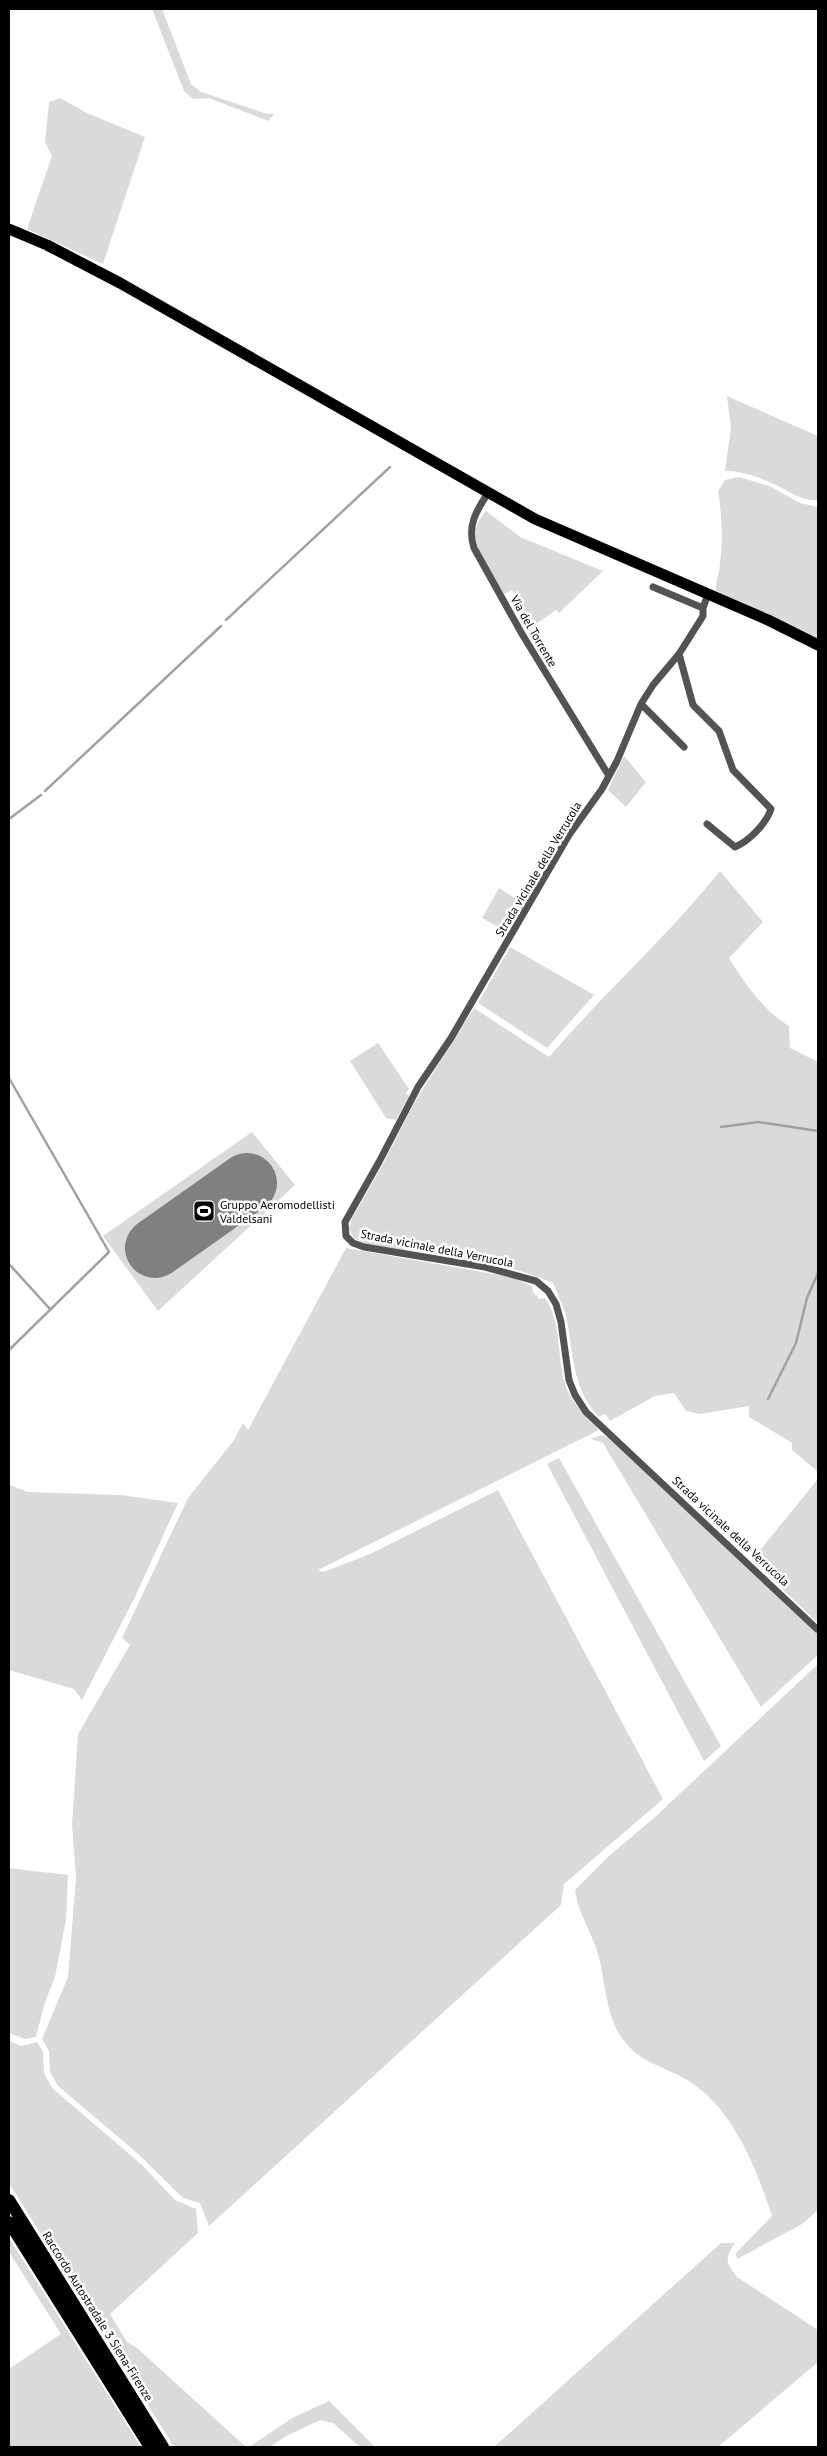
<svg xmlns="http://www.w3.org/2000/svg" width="827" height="2456" viewBox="0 0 827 2456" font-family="'PT Sans',sans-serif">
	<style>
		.green { fill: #dadada }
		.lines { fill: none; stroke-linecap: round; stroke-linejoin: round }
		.stream { stroke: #a1a1a1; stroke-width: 2.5 }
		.runway { stroke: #808080; stroke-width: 60 }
		.street { stroke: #535353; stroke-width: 7 }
		.primary { stroke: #000; stroke-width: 11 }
		.highway { stroke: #000; stroke-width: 12 }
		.labels { text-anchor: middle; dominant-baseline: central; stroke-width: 5; stroke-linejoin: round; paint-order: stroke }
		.street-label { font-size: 12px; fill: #000; stroke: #fff }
		.poi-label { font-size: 12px; fill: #000; stroke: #fff; text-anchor: start }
	</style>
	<rect width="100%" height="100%" fill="#fff"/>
	<path class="green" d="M152 9H162L191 84 201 92 264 113 274 114 268 121 209 98 193 99 184 91Z
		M60 98 87 113 145 137 103 264 27 229 52 156 45 142 49 102Z
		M727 396 818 436V500C800 502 783 487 767 481 753 475 739 471 725 471L731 427Z
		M739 477 769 486 800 503 818 507V640L716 591C715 582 719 574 720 564 723 540 722 514 718 491L725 480Z
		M486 511 520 537 603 571 559 613 556 610 532 627 512 590 504 594C489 570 461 537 486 511Z
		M624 756 646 782 626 807 608 790Z
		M720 871 763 922 729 958C745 984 763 1010 789 1026L790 1048 818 1062V1472L792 1450V1443L749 1417V1406L700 1414 686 1411 674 1393 655 1396 610 1421 605 1414 599 1417C571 1387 574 1354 566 1316 563 1305 557 1294 553 1283 496 1258 428 1254 366 1244L354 1238 349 1229 352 1218 382 1166 414 1103 474 1008 549 1057C604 993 667 937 720 871Z
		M499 888 524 904 507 932 482 918Z
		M510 947 594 995 547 1048 478 1003Z
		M378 1043 409 1089 406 1093 409 1096 396 1120 386 1118 350 1061Z
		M252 1132 295 1185 158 1311 103 1236Z
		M346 1248 511 1277 532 1286 533 1292 539 1299 545 1298C563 1324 556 1358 566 1387 572 1404 587 1417 599 1430L318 1570 323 1572 368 1555 498 1490 663 1799 564 1884 561 1905 209 2226 200 2203 183 2198 136 2152 58 2086 50 2072 49 2051 42 2039 68 1977 76 1878 72 1825 78 1734 130 1645 122 1638 188 1498 234 1440 243 1423 248 1430Z
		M601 1435 609 1438 818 1635V1655L761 1707 603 1443 591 1439Z
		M559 1458 721 1746 704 1761 547 1464Z
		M818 1479V1623L752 1560Z
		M9 1485 28 1492 121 1495 178 1503 134 1599 82 1700 74 1689 9 1670Z
		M818 1664V2210L802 2224 737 2259 736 2253 772 2216C756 2168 733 2107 687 2080 664 2066 642 2064 624 2041 605 2016 606 1983 598 1954 592 1932 578 1914 575 1890L609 1856 655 1817Z
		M9 1868 68 1875 66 1920 55 1977 45 2002 36 2037 25 2039 9 2033Z
		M9 2041 22 2046 37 2042 43 2051 44 2073 52 2088 142 2165 175 2200 196 2209 198 2233 110 2314 127 2342 137 2348 246 2447H174L9 2183Z
		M9 2238 141 2447H9V2369L61 2334 9 2252Z
		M721 2243H735C724 2259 726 2263 737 2277L818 2330V2362L718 2447H494Z
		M329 2401 375 2447H360L333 2423 320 2420 286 2436 270 2447H249L292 2418Z"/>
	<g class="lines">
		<path class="stream" d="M226 620 390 467
			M45 791 221 626
			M9 819 41 795
			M9 1078 109 1252 9 1350
			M721 1127 758 1122 818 1131
			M9 1264 50 1309
			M768 1399 796 1343 807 1298 818 1273"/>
		<path class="runway" d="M155 1248 247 1183"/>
		<path class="street" d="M488 493C476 511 467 526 474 548L522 634 609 776
			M653 587 703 608
			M708 594 703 608V616L679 654 653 685 641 704 617 761 602 789 569 835 451 1038 418 1087 379 1162 345 1222 346 1236 353 1243 364 1247 485 1267 536 1281 548 1291 556 1304 561 1322 569 1380 575 1395 586 1412 818 1630
			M679 654 693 705 719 731 733 770 771 809C766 824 749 841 735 847L707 824
			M641 704 684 747"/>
		<path class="primary" d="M9 229 47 245 120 283 535 519 768 620 818 645"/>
		<path class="highway" d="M9 2200 163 2447
			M9 2222 150 2447"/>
	</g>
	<defs>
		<g id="stadium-square" transform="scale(1.125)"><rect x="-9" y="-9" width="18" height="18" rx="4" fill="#000" stroke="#fff"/><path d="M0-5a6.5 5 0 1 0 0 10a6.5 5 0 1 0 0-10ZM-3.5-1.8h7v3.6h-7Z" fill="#fff"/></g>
	</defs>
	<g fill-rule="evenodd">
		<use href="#stadium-square" x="204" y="1211"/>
	</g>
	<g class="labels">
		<g class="street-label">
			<text transform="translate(534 631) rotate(60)">Via del Torrente</text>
			<text transform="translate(538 869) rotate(-59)">Strada vicinale della Verrucola</text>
			<text transform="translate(437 1248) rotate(11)">Strada vicinale della Verrucola</text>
			<text transform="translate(731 1531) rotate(43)">Strada vicinale della Verrucola</text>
			<text transform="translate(98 2316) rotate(58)">Raccordo Autostradale 3 Siena-Firenze</text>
		</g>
		<g class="poi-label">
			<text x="220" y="1204">Gruppo Aeromodellisti<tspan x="220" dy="14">Valdelsani</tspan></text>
		</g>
	</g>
	<rect width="827" height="2456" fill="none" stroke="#000000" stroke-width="20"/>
</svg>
